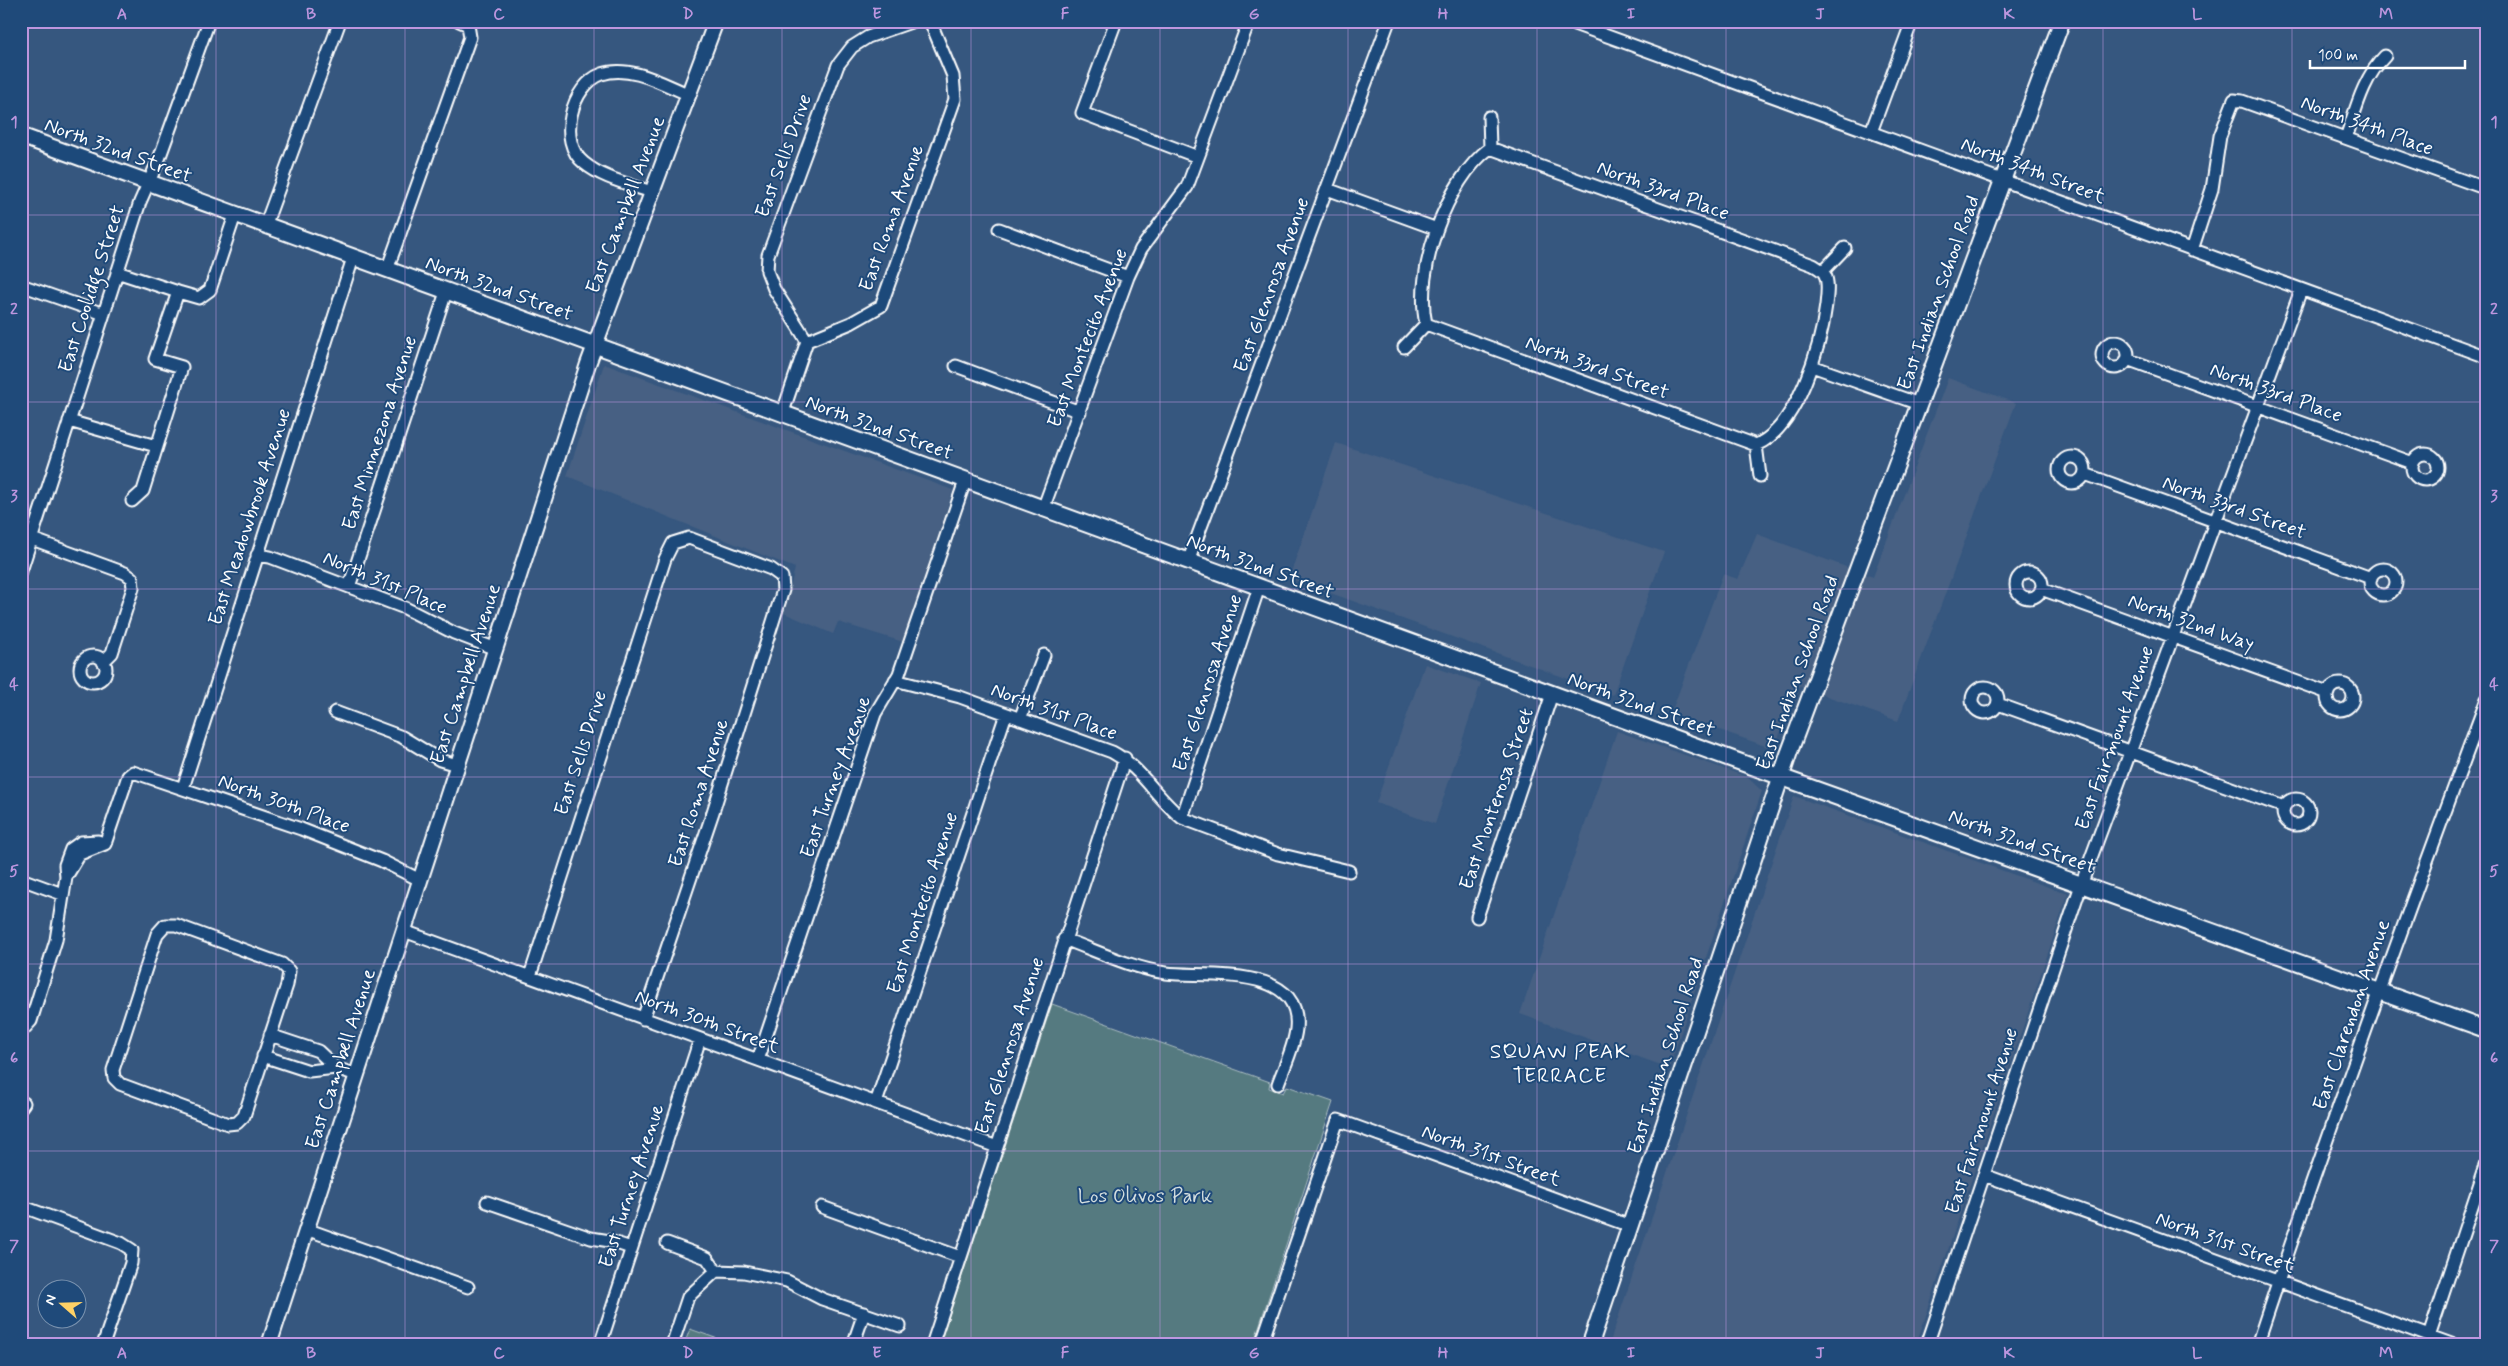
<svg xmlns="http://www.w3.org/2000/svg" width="2508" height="1366" viewBox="0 0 2508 1366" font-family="Mynerve,sans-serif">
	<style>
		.built { fill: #466083 }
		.green { fill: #557a80; stroke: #aabcc0 }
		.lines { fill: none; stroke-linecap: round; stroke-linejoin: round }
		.minor-casing { stroke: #fff; stroke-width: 15 }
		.tertiary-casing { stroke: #fff; stroke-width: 18 }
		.secondary-casing { stroke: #fff; stroke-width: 19 }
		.minor { stroke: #1f4a7a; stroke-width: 11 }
		.tertiary { stroke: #1f4a7a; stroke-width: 14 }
		.secondary { stroke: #1f4a7a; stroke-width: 15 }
		.grid { fill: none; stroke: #bd96df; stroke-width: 1; stroke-opacity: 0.55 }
		.labels { text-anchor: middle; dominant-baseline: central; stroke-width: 4; stroke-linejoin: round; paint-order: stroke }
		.street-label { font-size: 20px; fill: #fff; stroke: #1f4a7a }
		.park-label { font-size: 20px; fill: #d4dedf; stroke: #1f4a7a }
		.neighbourhood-label { font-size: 21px; letter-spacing: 1px; fill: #fff; stroke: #1f4a7a }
		.neatline { fill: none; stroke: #bd96df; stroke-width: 2 }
		.grid-label { font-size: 16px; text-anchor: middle; font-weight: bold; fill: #bd96df }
	</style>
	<rect width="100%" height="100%" fill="#36577f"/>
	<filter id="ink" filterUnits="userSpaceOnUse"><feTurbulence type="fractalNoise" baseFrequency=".02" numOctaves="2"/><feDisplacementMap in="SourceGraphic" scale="10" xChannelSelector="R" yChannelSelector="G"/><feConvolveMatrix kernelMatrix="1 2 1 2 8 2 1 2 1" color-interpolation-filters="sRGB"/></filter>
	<g filter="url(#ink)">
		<path class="built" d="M604 364 953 490 903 642 838 622 833 634 784 613 795 568 567 476Z
			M1948 378 2016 403 1898 721 1798 686 1776 744 1768 747 1671 713 1723 574 1738 579 1757 534 1873 577Z
			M1336 443 1664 552 1613 695 1289 578Z
			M1425 664 1481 683 1435 824 1376 803Z
			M1617 731 1747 777 1762 791 1669 1068 1520 1014Z
			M1794 796 2068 894 1916 1345H1609Z"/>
		<path class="green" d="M1052 1004 1270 1082 1269 1088 1283 1093 1287 1086 1333 1102 1253 1345H939Z
			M690 1329 735 1345H684Z"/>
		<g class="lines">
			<g class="minor-casing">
				<path id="minor" d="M1116 21 1082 113 1198 157
					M1566 21 2487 357
					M1489 117 1490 148
					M1871 132 1912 21
					M2346 138C2356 109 2363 78 2385 56
					M1490 148 1813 265C1818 268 1823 270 1825 275 1829 283 1827 296 1826 305 1821 346 1797 428 1756 445L1426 324C1414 272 1446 180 1490 148Z
					M1327 189 1437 229
					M651 192C629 184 602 178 584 163 557 142 571 85 602 74 630 64 665 85 690 95
					M265 226 340 21
					M999 229 1128 277
					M2192 250 2212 189 2220 136 2234 100 2242 101 2487 189
					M387 270 470 37 468 25 459 21
					M1823 271 1845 248
					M117 272 178 292
					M21 285 104 314
					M807 341 774 289 767 271 768 255 838 65 852 47 868 37 914 21
					M2102 355a13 13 0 1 1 26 0a13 13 0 1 1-26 0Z
					M1404 347 1426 324
					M2127 359 2413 463
					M956 366 1080 412
					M1812 366 1919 404
					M782 415 807 341 851 323 881 306 955 99 953 76 930 21
					M69 421 156 446
					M1756 445 1760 476
					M2412 467a13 13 0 1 1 26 0a13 13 0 1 1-26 0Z
					M2059 470a13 13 0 1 1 26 0a13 13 0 1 1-26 0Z
					M2085 474 2371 578
					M132 501 143 491 182 367 155 359 178 292 199 298 210 290 235 215
					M1043 509 1128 277 1141 249 1187 187 1249 21
					M32 539 125 573 132 578 133 588 112 653 103 662
					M257 555 270 557 405 608 454 633 496 649
					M1188 562 1389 21
					M2370 582a13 13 0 1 1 26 0a13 13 0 1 1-26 0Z
					M21 571 140 202 159 159 209 21
					M2016 585a13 13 0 1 1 26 0a13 13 0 1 1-26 0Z
					M349 587 446 292
					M2041 589 2328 693
					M80 669a13 13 0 1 1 26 0a13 13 0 1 1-26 0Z
					M895 680 960 697 1112 752C1141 767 1156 798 1182 818L1278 854 1349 871
					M2327 697a13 13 0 1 1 26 0a13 13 0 1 1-26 0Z
					M1972 700a13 13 0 1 1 26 0a13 13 0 1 1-26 0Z
					M1998 704 2284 807
					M335 712 402 737 440 760 457 765
					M1020 719 1044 655
					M183 788 353 258
					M2283 812a13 13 0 1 1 26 0a13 13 0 1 1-26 0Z
					M1182 818 1259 587
					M66 877 80 854 105 844 128 776 133 772 301 829 382 861 420 880
					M21 879 62 894
					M1477 917 1552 694
					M165 925H176L282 964 289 971 287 985 244 1116 237 1123 228 1124 120 1084 114 1078 113 1070 157 934Z
					M404 931 997 1147
					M1064 939C1097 951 1131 968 1166 973 1204 978 1303 963 1296 1029 1294 1048 1284 1067 1278 1084
					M530 976 665 559 673 543 689 538 771 569 782 577 783 590 713 812 643 1019
					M21 1032 31 1021 56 940 66 877 65 865 71 849 81 842 98 841 105 844
					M270 1035 318 1051 336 1068 357 1075
					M263 1056 309 1071 336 1068
					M758 1060 875 714 899 674 965 481
					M876 1103 1006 714
					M21 1107 24 1103
					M1984 1175 2454 1345
					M487 1202 591 1238 610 1241 631 1248
					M21 1206 121 1243 132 1250 131 1263 103 1345
					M822 1207 960 1257
					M306 1229 468 1287
					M667 1243 707 1258 716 1271
					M716 1271 744 1272 787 1281 822 1299 900 1326
					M2429 1336 2487 1162
					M600 1345 700 1039
					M672 1345 688 1297 716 1271
					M853 1345 864 1313
					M932 1345 1125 758
					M1261 1345 1338 1120 1630 1226
					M1927 1345 2081 885 2301 290
					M2257 1345C2329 1128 2407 913 2487 699"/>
			</g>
			<g class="tertiary-casing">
				<path id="tertiary" d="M269 1345 588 364 716 21"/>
			</g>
			<g class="secondary-casing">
				<path id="secondary" d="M21 136 1781 777 2487 1030
					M1590 1345 1789 753 2062 21"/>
			</g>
			<use href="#minor" class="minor"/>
			<use href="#tertiary" class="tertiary"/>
			<use href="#secondary" class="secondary"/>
		</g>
	</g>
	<path class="grid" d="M216 21V1345M405 21V1345M594 21V1345M782 21V1345M971 21V1345M1160 21V1345M1348 21V1345M1537 21V1345M1726 21V1345M1914 21V1345M2103 21V1345M2292 21V1345M21 215H2487M21 402H2487M21 589H2487M21 777H2487M21 964H2487M21 1151H2487"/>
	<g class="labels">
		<g class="street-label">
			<text transform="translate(2367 126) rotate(20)">North 34th Place</text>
			<text transform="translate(118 151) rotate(20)">North 32nd Street</text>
			<text transform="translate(784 156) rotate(-70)">East Sells Drive</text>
			<text transform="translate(2033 171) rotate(21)">North 34th Street</text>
			<text transform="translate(1663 191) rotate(20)">North 33rd Place</text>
			<text transform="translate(626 205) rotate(-69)">East Campbell Avenue</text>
			<text transform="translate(892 218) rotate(-70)">East Roma Avenue</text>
			<text transform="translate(1272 285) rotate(-70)">East Glenrosa Avenue</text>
			<text transform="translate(92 289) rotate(-72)">East Coolidge Street</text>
			<text transform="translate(499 289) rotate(20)">North 32nd Street</text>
			<text transform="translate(1939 293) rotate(-70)">East Indian School Road</text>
			<text transform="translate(1088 338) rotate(-69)">East Montecito Avenue</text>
			<text transform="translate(1597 368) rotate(20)">North 33rd Street</text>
			<text transform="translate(2276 393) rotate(20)">North 33rd Place</text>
			<text transform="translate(879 428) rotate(20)">North 32nd Street</text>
			<text transform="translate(380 433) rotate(-72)">East Minnezona Avenue</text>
			<text transform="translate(2234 508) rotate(20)">North 33rd Street</text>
			<text transform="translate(250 517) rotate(-72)">East Meadowbrook Avenue</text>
			<text transform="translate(1260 567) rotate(20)">North 32nd Street</text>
			<text transform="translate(385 583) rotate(23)">North 31st Place</text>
			<text transform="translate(2191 623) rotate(20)">North 32nd Way</text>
			<text transform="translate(1798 673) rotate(-70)">East Indian School Road</text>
			<text transform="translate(466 674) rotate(-72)">East Campbell Avenue</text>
			<text transform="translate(1208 683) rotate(-72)">East Glenrosa Avenue</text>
			<text transform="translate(1641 705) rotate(20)">North 32nd Street</text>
			<text transform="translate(1054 712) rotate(20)">North 31st Place</text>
			<text transform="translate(2115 738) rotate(-70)">East Fairmount Avenue</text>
			<text transform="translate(581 753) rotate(-72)">East Sells Drive</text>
			<text transform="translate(836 777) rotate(-70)">East Turney Avenue</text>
			<text transform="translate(699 793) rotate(-72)">East Roma Avenue</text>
			<text transform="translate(1497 799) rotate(-71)">East Monterosa Street</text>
			<text transform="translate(284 804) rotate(20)">North 30th Place</text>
			<text transform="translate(2022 842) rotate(20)">North 32nd Street</text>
			<text transform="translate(923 903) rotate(-72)">East Montecito Avenue</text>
			<text transform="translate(2352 1015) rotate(-71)">East Clarendon Avenue</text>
			<text transform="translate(707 1022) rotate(20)">North 30th Street</text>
			<text transform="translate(1010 1046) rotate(-72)">East Glenrosa Avenue</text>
			<text transform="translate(1666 1056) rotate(-72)">East Indian School Road</text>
			<text transform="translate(341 1059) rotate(-72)">East Campbell Avenue</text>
			<text transform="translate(1982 1121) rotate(-72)">East Fairmount Avenue</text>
			<text transform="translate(1491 1156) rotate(20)">North 31st Street</text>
			<text transform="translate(632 1186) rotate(-72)">East Turney Avenue</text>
			<text transform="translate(2225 1243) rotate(20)">North 31st Street</text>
		</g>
		<g class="park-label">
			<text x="1145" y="1196">Los Olivos Park</text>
		</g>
		<g class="neighbourhood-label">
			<text x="1560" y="1052">SQUAW PEAK<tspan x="1560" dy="24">TERRACE</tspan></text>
		</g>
	</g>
	<rect width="2508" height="1366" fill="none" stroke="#1f4a7a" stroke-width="55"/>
	<g transform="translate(62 1304) rotate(290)"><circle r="24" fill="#1f4a7a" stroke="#7992af"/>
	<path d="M0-4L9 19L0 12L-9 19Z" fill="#ffd166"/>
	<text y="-8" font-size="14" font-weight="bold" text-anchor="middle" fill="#ffffff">N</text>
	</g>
	<path d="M2310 60v8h155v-8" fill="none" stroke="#ffffff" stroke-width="2.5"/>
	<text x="2318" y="60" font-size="15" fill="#ffffff" stroke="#1f4a7a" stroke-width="4" paint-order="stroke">100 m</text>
	<rect x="28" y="28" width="2452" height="1310" class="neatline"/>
	<g class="grid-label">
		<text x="122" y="19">A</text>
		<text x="311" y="19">B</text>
		<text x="499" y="19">C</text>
		<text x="688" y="19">D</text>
		<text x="877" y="19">E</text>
		<text x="1065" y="19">F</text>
		<text x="1254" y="19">G</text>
		<text x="1443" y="19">H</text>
		<text x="1631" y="19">I</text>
		<text x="1820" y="19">J</text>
		<text x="2009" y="19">K</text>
		<text x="2197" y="19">L</text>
		<text x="2386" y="19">M</text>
		<text x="14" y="127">1</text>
		<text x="2494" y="127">1</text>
		<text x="14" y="314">2</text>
		<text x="2494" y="314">2</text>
		<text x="14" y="501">3</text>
		<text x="2494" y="501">3</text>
		<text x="14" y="689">4</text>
		<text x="2494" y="689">4</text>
		<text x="14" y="876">5</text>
		<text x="2494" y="876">5</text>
		<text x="14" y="1063">6</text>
		<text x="2494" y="1063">6</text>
		<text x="14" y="1251">7</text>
		<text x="2494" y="1251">7</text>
		<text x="122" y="1358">A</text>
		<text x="311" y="1358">B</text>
		<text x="499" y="1358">C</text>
		<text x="688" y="1358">D</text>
		<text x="877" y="1358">E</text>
		<text x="1065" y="1358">F</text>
		<text x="1254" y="1358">G</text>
		<text x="1443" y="1358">H</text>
		<text x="1631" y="1358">I</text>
		<text x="1820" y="1358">J</text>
		<text x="2009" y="1358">K</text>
		<text x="2197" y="1358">L</text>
		<text x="2386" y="1358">M</text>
	</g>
</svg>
